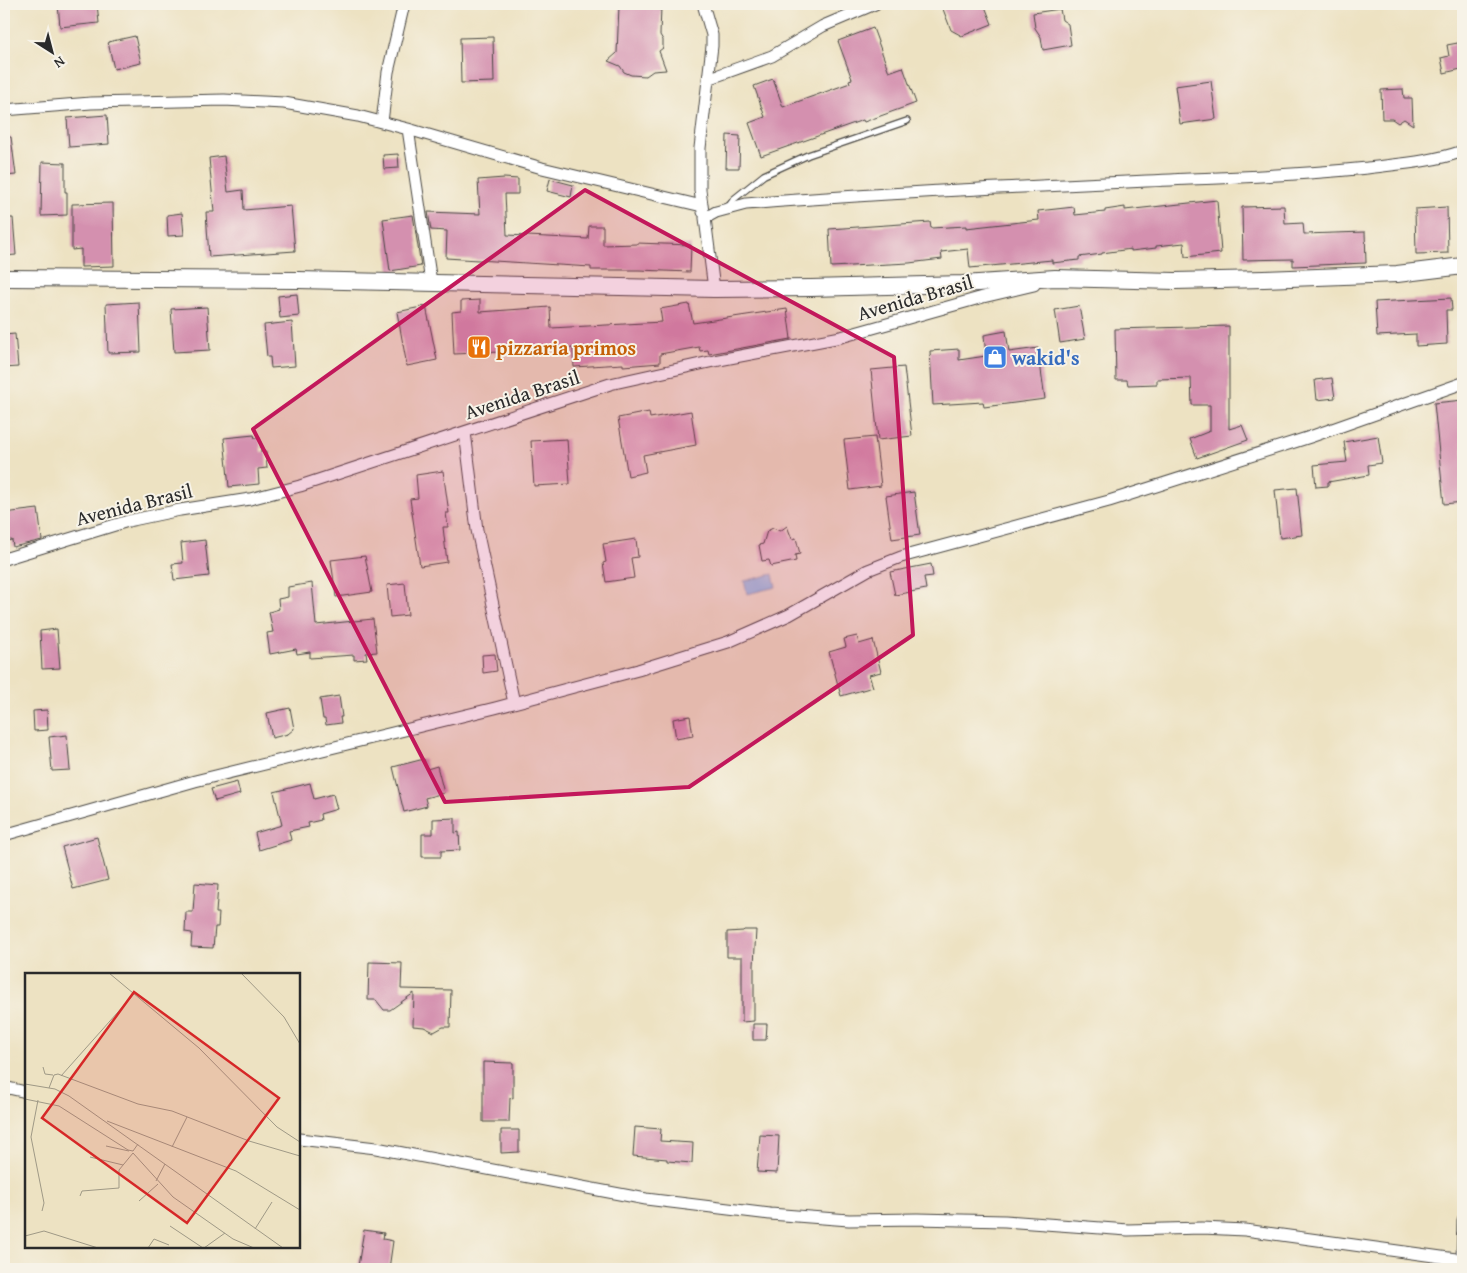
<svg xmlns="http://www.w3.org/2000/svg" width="1467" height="1273" viewBox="0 0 1467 1273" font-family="'Gentium Book Plus',serif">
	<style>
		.water { fill: #71aee3; stroke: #4e6c87 }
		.building { fill: #d490af }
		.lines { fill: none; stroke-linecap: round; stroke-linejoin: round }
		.lane-casing { stroke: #484642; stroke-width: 8 }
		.street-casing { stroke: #484642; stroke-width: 13 }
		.secondary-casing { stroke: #484642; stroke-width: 18 }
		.lane { stroke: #fff; stroke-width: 5.5 }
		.street { stroke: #fff; stroke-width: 11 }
		.secondary { stroke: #fff; stroke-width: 16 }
		.marked { fill: #c2185b; fill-opacity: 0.2; stroke: #c2185b; stroke-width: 4; stroke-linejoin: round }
		.labels { text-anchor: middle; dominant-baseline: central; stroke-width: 4; stroke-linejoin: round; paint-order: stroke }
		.street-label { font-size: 20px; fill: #2b2b2b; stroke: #f7f3e8 }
		.food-label { font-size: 20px; font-weight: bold; fill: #c56008; stroke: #f7f3e8; text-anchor: start }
		.shop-label { font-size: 20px; font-weight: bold; fill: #366cbe; stroke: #f7f3e8; text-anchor: start }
		.inset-road { fill: none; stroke: #9f9986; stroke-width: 1 }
		.view { fill: #d62828; fill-opacity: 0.15; stroke: #d62828; stroke-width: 2.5 }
		.inset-edge { fill: none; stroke: #2b2b2b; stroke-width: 2.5 }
	</style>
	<rect width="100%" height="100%" fill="#f7f3e8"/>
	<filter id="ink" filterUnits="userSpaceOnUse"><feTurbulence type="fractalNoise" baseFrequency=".02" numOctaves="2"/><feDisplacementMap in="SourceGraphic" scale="10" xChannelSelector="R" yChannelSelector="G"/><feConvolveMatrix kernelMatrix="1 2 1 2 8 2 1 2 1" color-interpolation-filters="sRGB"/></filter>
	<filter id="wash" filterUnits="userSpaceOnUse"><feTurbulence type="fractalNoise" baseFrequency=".0096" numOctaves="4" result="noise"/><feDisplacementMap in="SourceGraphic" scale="20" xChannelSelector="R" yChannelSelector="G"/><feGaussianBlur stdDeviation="1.12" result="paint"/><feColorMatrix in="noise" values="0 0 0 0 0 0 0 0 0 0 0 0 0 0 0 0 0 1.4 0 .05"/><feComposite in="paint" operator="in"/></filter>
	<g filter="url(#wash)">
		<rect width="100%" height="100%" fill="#ede2c2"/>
		<path class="water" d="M773 574 776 587 747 594 744 581Z"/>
		<g id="blocks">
			<path class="building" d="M58 4H97L99 23 60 27Z
				M941 4H984L992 24 962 36 951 30Z
				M619 6 661 7 660 35 663 40V48L659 51 666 70 653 71 646 76 631 75 624 72 620 66 608 61 617 53Z
				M1060 9 1062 20 1068 24 1071 45 1043 50 1041 37 1035 28 1033 13Z
				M873 28 889 72 903 67 916 103 864 122 863 120 761 156 749 123 765 117 754 86 773 79 783 107 850 83 849 80 852 79 838 41Z
				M135 36 141 63 114 69 108 42Z
				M493 37 494 82 461 83 460 38Z
				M1463 42V65L1460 66 1461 69 1444 73 1441 58 1449 56 1447 45Z
				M1211 81 1216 119 1180 124 1175 86Z
				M1403 89 1404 98H1412L1413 125 1404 119 1398 123 1392 119H1382L1381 90Z
				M107 115 109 144 69 147 67 118Z
				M727 135 740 136 739 168H726Z
				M4 137H11L16 175 4 176Z
				M398 154 399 168 384 169 383 155Z
				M224 156 228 192 243 190 244 210 291 206 295 251 209 257 206 212H214L209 158Z
				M42 162 65 163V192H67V215L41 216Z
				M504 178 518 179V194H505L507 235 588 239 589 226H603V245L637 244V243L691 245 690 272 639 270H591V267L446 258 447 231 431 230 428 212 480 214 478 180Z
				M550 179 573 185 571 197 547 191Z
				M1217 200 1221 253 1185 257 1184 243 1156 246V248L1131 251V249L1102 253V254L1079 257V260L1052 263V260L970 268 968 249 941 252 942 259 909 263 831 267 829 229 930 222 931 228 966 226V228L1039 220 1038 211 1074 207 1075 215 1105 212V210L1125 207V210Z
				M113 203 114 266 81 267V249L72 250V204Z
				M1284 206 1285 224 1303 223 1304 234 1365 232 1366 263 1293 266V259L1243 260 1242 207Z
				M1447 207 1448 253 1416 254 1415 209Z
				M182 213 184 235 168 236 167 215Z
				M413 215 421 266 390 271 383 219Z
				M4 218H13L16 255 4 256Z
				M297 294 299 316 280 318 278 296Z
				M1451 298 1452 310H1446L1447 344 1416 346V334L1377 336 1375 302Z
				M480 300V312L550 307 551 328 662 322 660 309 689 304 693 323 787 309 791 339 709 354 708 350 700 351 699 347 660 354V363L623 366V364L574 367 573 348 501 353V352L454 354 452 312 461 311V301Z
				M139 302 141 352 108 353 106 304Z
				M426 306 437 360 407 366 397 312Z
				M1079 306 1085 339 1060 343 1055 310Z
				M207 307 210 350 174 352 171 309Z
				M292 322 295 366 271 368 270 357H267L264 325Z
				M1229 326V429L1242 425 1248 440 1197 458 1190 439 1210 431V405H1192L1191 378 1157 379V384L1128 385 1127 380H1116L1115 329Z
				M1006 331 1009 352 1038 348 1045 399 984 407 983 402 933 405 930 351 959 349V360L986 356 984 335Z
				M15 334 18 367 4 368V335Z
				M904 367 912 436 878 440 871 370Z
				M1332 378 1335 398 1317 400 1315 380Z
				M1463 400V502L1444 504 1434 403Z
				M691 411 696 445 643 455 646 472 628 476 618 418 649 412 650 418Z
				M254 435 255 438H260L261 452 266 451 267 468 258 469 259 484 229 487 224 438Z
				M1378 436 1382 463 1368 465 1369 475 1328 482V486L1316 487 1314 465 1347 462 1344 442Z
				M875 437 881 486 850 490 844 440Z
				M567 439 570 484 534 486 531 441Z
				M443 471 449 513H446L448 527H443L447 562 420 566 410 499 418 498 416 475Z
				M1297 488 1302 535 1280 538 1275 490Z
				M914 492 920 535 892 539 886 496Z
				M38 509 42 540 13 547 12 540 4 541V513Z
				M787 526 792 539 796 538 800 554 795 555 796 561 771 566 769 560 762 561 759 545 763 544 767 531 773 528 780 531Z
				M636 539 638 557 631 558 634 578 606 582 603 563 606 562 603 544Z
				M205 540 209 576 174 580 172 564 183 563 181 543Z
				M365 556 372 592 336 597 331 560Z
				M931 564 933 576 924 577 926 589 895 595 890 572Z
				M312 583 316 625 373 619 377 652 366 653 367 659 354 660V655L310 658V652L297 654 296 649 270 654 267 633 273 632 269 612 279 609 278 599 288 597V587Z
				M405 583 408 615 390 617 387 585Z
				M57 629 60 668 42 669 40 631Z
				M857 636 859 644 873 640 881 672 869 675 873 687 841 696 829 652 846 647 844 639Z
				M495 654 497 671 483 673 482 655Z
				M339 696 342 717H340L341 723 326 725 325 719H323L320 699Z
				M290 708 294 729 288 734 272 738 267 713Z
				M47 710 48 730 34 731 33 711Z
				M690 716 693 736 676 739 673 719Z
				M67 735 70 770 52 771 49 737Z
				M424 759 427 769 437 766 444 793 425 798 427 806 404 812 393 767Z
				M237 782 240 794 215 801 211 789Z
				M310 783 314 799 333 794 337 809 320 814 321 820 308 823 309 827 289 831 291 840 259 850 255 833 282 825 274 792Z
				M455 818V833L459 832 460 850 441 851V857H422V834H433V819Z
				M97 837 108 880 73 889 62 847Z
				M195 883 218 885 216 913H219L218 927H215L213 948 191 947 192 933 185 932 186 912H193Z
				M744 930H756L754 965V1021L742 1022V957H727V932L743 931Z
				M369 962 402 963 401 989 451 990 450 1027H443L434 1032 424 1027 413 1026 414 993 390 1010H384L376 1000H368Z
				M753 1024H767L766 1040H753Z
				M483 1062 513 1063V1099L510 1098 509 1122H483Z
				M635 1127 661 1129 660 1141 693 1143 692 1163 667 1161V1159L633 1156Z
				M501 1130H519V1152L501 1153Z
				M760 1135 779 1136 777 1173 757 1172Z
				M364 1230 384 1233 383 1239 393 1241 389 1269H367V1267L358 1266Z"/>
		</g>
	</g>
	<g filter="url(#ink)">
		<use href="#blocks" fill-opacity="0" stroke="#484642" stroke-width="1"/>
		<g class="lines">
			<g class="lane-casing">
				<path id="lane" d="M729 206 734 199 764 175 808 155 907 121"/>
			</g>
			<g class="street-casing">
				<path id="street" d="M703 4 712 35V46L700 148V190L703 212
					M708 79 772 56 823 26 875 4
					M4 110 91 103 224 100 284 103 358 116 408 129 542 168 702 206
					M382 122 388 72 404 4
					M408 129 431 282
					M714 289 705 218 716 212 746 204C894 192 1042 186 1190 179 1249 177 1308 174 1367 168 1399 164 1432 162 1463 151
					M465 432 477 530 514 703
					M4 559 128 521 180 510 250 499 300 486 610 384 714 361 841 337 983 297 1034 285
					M4 835 195 781 495 708 638 670 728 642 789 615 868 570 901 557 1109 501 1310 437 1463 383
					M4 1087 26 1092
					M299 1139 376 1148 646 1199 770 1214 849 1220 917 1219 1005 1221 1128 1230 1202 1228 1245 1230 1463 1260
					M1462 1260 1463 1220"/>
			</g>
			<g class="secondary-casing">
				<path id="secondary" d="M4 278 298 280 714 289 811 288 963 284 1055 278 1175 281 1264 279 1397 274 1463 266"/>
			</g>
			<use href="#lane" class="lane"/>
			<use href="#street" class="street"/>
			<use href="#secondary" class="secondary"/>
		</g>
	</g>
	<path class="marked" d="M585 190 894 357 913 635 689 787 445 802 253 429Z"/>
	<defs>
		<g id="restaurant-square" transform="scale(1.25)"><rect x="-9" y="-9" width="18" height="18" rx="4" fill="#e8710a" stroke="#f7f3e8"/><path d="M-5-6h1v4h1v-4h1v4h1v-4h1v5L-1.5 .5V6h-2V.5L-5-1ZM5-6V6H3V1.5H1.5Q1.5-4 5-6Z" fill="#fff"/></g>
		<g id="shop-square" transform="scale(1.25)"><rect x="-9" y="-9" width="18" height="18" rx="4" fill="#3f7fe0" stroke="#f7f3e8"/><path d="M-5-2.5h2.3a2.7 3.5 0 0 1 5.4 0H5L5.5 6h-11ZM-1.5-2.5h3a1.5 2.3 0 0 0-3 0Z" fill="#fff"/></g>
	</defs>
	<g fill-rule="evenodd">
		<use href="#restaurant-square" x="479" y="347"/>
		<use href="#shop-square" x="995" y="357"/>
	</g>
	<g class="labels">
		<g class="street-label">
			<text transform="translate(915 297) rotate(-16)">Avenida Brasil</text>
			<text transform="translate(522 394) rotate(-18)">Avenida Brasil</text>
			<text transform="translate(134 504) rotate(-14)">Avenida Brasil</text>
		</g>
		<g class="food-label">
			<text x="496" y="347">pizzaria primos</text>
		</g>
		<g class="shop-label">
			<text x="1012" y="357">wakid's</text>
		</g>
	</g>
	<g transform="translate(25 973)">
		<rect width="275" height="275" fill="#ede2c2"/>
		<path class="inset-road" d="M84 0 174 75 252 154 275 169M216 0 259 44 275 71M18 94 20 101 28 102M36 103 109 21M0 111 30 116 44 123 258 275M24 115 29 102 33 101 113 131 147 138 224 168 275 183M0 126 34 133 103 177 108 178 113 171M13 127 6 164 19 230 17 238M82 148 211 198 275 237M81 173 104 178M147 174 162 144M108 180 148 224 208 266 229 275M65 184 98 192M131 208 140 191M55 223 57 218 94 215V197L108 180M114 228 133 211M145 253 178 275M230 256 247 229M0 263 19 258 73 275M123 275 129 266 144 272M179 275 200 260"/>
		<path class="view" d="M109 19 254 125 162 250 17 145Z"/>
		<rect width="275" height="275" class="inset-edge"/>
	</g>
	<rect width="1467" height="1273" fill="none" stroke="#f7f3e8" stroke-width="20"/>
	<g transform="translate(52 52) rotate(144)" stroke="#f7f3e8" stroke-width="4" paint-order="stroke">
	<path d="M0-4L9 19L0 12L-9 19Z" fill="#2b2b2b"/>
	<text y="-8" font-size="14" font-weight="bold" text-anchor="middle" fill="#2b2b2b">N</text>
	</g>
</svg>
